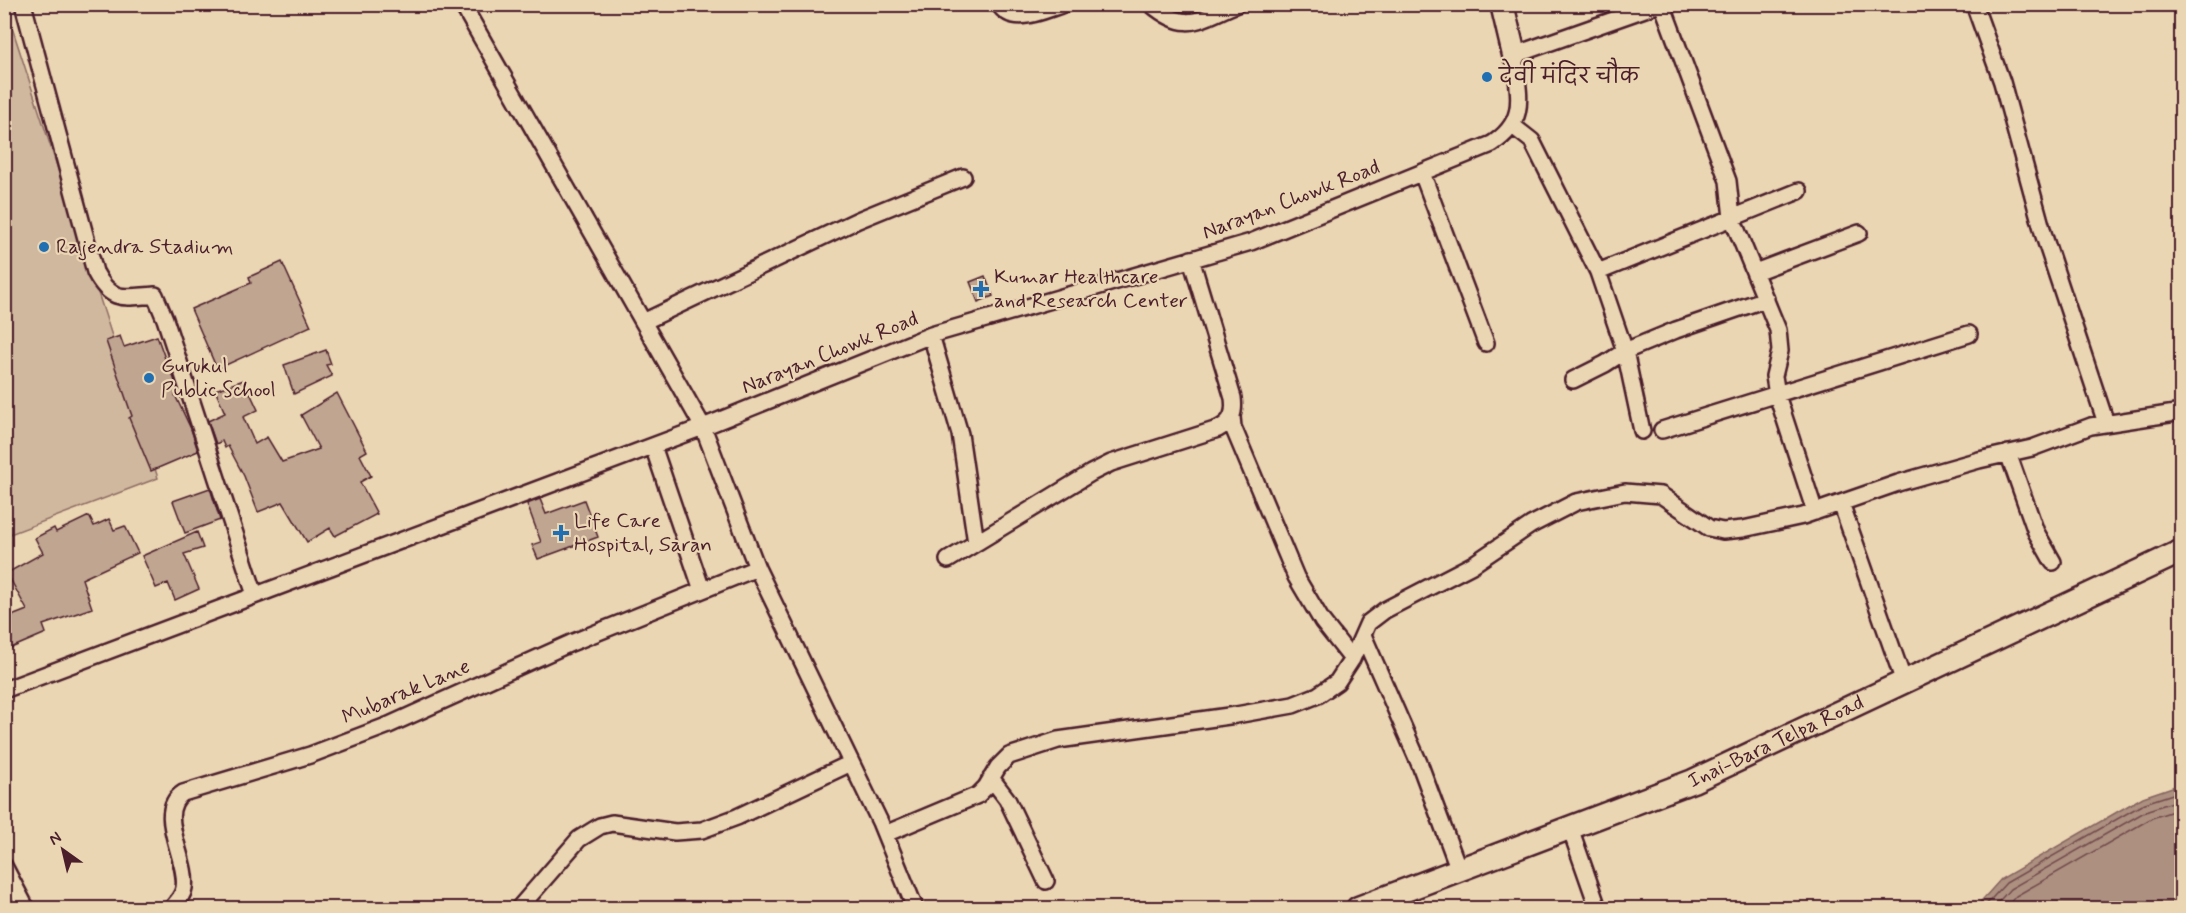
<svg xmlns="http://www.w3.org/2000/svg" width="2186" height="913" viewBox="0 0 2186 913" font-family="Mynerve,'Playpen Sans Deva',sans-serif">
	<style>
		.green { fill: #d0b89e; stroke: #8d6c64; stroke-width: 1.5 }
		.water { fill: #ad9080; stroke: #85635e; stroke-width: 1.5 }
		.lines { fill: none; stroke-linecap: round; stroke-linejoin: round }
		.shore { stroke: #724c4d; stroke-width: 1.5 }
		.building { fill: #c0a591; stroke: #4a1f2b; stroke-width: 1.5 }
		.street-casing { stroke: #4a1f2b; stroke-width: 20 }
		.secondary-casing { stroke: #4a1f2b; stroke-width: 27 }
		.street { stroke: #ebd6b4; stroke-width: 15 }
		.secondary { stroke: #ebd6b4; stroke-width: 22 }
		.poi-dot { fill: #1f6fb2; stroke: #ebd6b4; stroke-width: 2 }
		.labels { text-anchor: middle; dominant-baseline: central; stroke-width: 4.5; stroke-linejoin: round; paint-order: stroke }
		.poi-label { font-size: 21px; fill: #4a1f2b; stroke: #ebd6b4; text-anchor: start }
		.street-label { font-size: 21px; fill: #4a1f2b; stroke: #ebd6b4 }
	</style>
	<rect width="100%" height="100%" fill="#ebd6b4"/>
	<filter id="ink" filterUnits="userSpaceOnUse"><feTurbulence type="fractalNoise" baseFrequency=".0167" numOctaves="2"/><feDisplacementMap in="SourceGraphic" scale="12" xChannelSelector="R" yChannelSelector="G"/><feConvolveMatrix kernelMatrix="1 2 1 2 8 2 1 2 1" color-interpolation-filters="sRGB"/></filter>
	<g filter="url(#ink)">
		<path class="green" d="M8 15 158 478 5 536 4 16Z"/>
		<path class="water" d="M2181 784V908H1975L2001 879 2143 797Z"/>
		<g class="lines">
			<path class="shore" d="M1983 908 2006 883 2145 803 2182 791
				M1993 908 2010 889 2148 810 2182 799
				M2005 908 2016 896 2152 818 2182 808"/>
		</g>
		<path class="building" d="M282 262 311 326 217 369 191 309 251 283 249 277Z
			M985 276 993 296 978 302 970 282Z
			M120 336 124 347 157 336 167 364 169 363 179 394 175 395 191 429 198 451 151 471 129 418 132 416 106 341Z
			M326 350 331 364 326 365 332 376 294 394 284 365Z
			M244 380 258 410 243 417 255 444 267 437 282 462 319 449 301 415 337 393 367 451 360 455 371 476 360 482 377 514 335 536 330 528 307 542 283 502 258 512 244 476 228 446 225 448 222 441 216 444 208 421 225 413 215 390Z
			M210 488 220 520 185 533 173 501Z
			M540 499 546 514 584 500 598 537 538 559 532 545 541 542 527 504Z
			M89 516 94 526 109 519 114 530 125 526 138 553 82 579 92 608 43 625 46 633 4 651V619L27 610 7 573 43 553 35 538 54 528 56 532Z
			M197 532 203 548 184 554 199 589 175 600 168 583 156 588 142 556Z"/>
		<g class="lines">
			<g class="street-casing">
				<path id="street" d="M23 4 95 272C112 304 125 297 155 295L165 319 255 595
					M462 4 703 427 757 568 880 822 915 908
					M999 4C1013 27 1044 10 1064 4
					M1151 4C1187 34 1197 20 1237 4
					M1662 4 1728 181 1732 218 1778 330 1780 351 1774 376 1777 395 1815 512
					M1974 4 2002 82 2044 236 2106 423
					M1513 126 1532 141 1598 272 1625 351 1642 431
					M1422 173 1486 343
					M1598 272 1799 191
					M1755 272 1859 233
					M643 322 858 220 963 177
					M931 335 960 434 976 543
					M1573 380 1605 364 1625 351 1676 330 1766 299
					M1232 417 1233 427 1296 577 1322 621 1352 659
					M1662 430 1969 334
					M653 446 702 590
					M2008 453 2036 532 2053 562
					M1841 503 1904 682
					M948 560 1091 473 1111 463 1218 429C1232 422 1235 413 1233 398L1191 259
					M1363 635 1420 765 1459 870
					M4 690 703 427 931 335 1251 242 1492 144C1529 120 1518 94 1514 55L1659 4
					M991 778 1007 799 1046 881
					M1570 828 1598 908
					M885 834 978 795 986 787 998 767 1009 756 1058 740 1236 715 1293 705 1318 695 1337 682 1352 659 1368 623 1385 610 1472 565 1531 525 1576 502 1625 492 1661 495 1709 528 1723 531 1743 529 1803 516 1898 483 1979 460 2032 448 2091 426 2182 412
					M4 866 26 908
					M172 908C177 902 183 896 184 888 189 860 154 812 183 793L310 755 389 725 571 643 757 568
					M519 908 579 839 600 826 612 823 675 832 702 830 737 817 851 763"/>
			</g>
			<g class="secondary-casing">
				<g id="secondary">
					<path d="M1502 4 1514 55"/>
					<path id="s1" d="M1358 908 1693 781 2182 551"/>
				</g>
			</g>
			<use href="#street" class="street"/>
			<use href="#secondary" class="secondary"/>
		</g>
	</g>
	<g class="poi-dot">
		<circle cx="1487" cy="77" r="6"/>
		<circle cx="44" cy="247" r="6"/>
		<path d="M978 280h6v6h6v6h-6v6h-6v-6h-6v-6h6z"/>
		<circle cx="149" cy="378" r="6"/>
		<path d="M558 524h6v6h6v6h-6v6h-6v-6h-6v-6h6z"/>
	</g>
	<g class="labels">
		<g class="poi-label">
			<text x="1499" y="77">देवी मंदिर चौक</text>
			<text x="56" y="247">Rajendra Stadium</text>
			<text x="994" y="277">Kumar Healthcare<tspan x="994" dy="24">and Research Center</tspan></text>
			<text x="161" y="366">Gurukul<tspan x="161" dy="24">Public School</tspan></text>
			<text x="574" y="521">Life Care<tspan x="574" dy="24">Hospital, Saran</tspan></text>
		</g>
		<g class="street-label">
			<text transform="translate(1291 200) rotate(-21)">Narayan Chowk Road</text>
			<text transform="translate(830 353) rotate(-22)">Narayan Chowk Road</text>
			<text transform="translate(406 692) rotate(-23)">Mubarak Lane</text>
			<text stroke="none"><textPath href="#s1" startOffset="450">Inai-Bara Telpa Road</textPath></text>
		</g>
	</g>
	<rect width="2186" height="913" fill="none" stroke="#ebd6b4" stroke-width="24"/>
	<rect x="12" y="12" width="2162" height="889" fill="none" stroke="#4a1f2b" stroke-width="2" filter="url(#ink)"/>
	<g transform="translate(63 850) rotate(326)" stroke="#ebd6b4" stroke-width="4.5" paint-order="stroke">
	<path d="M0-4.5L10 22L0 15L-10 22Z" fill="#4a1f2b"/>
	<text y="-9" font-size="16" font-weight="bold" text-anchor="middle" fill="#4a1f2b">N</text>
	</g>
</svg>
